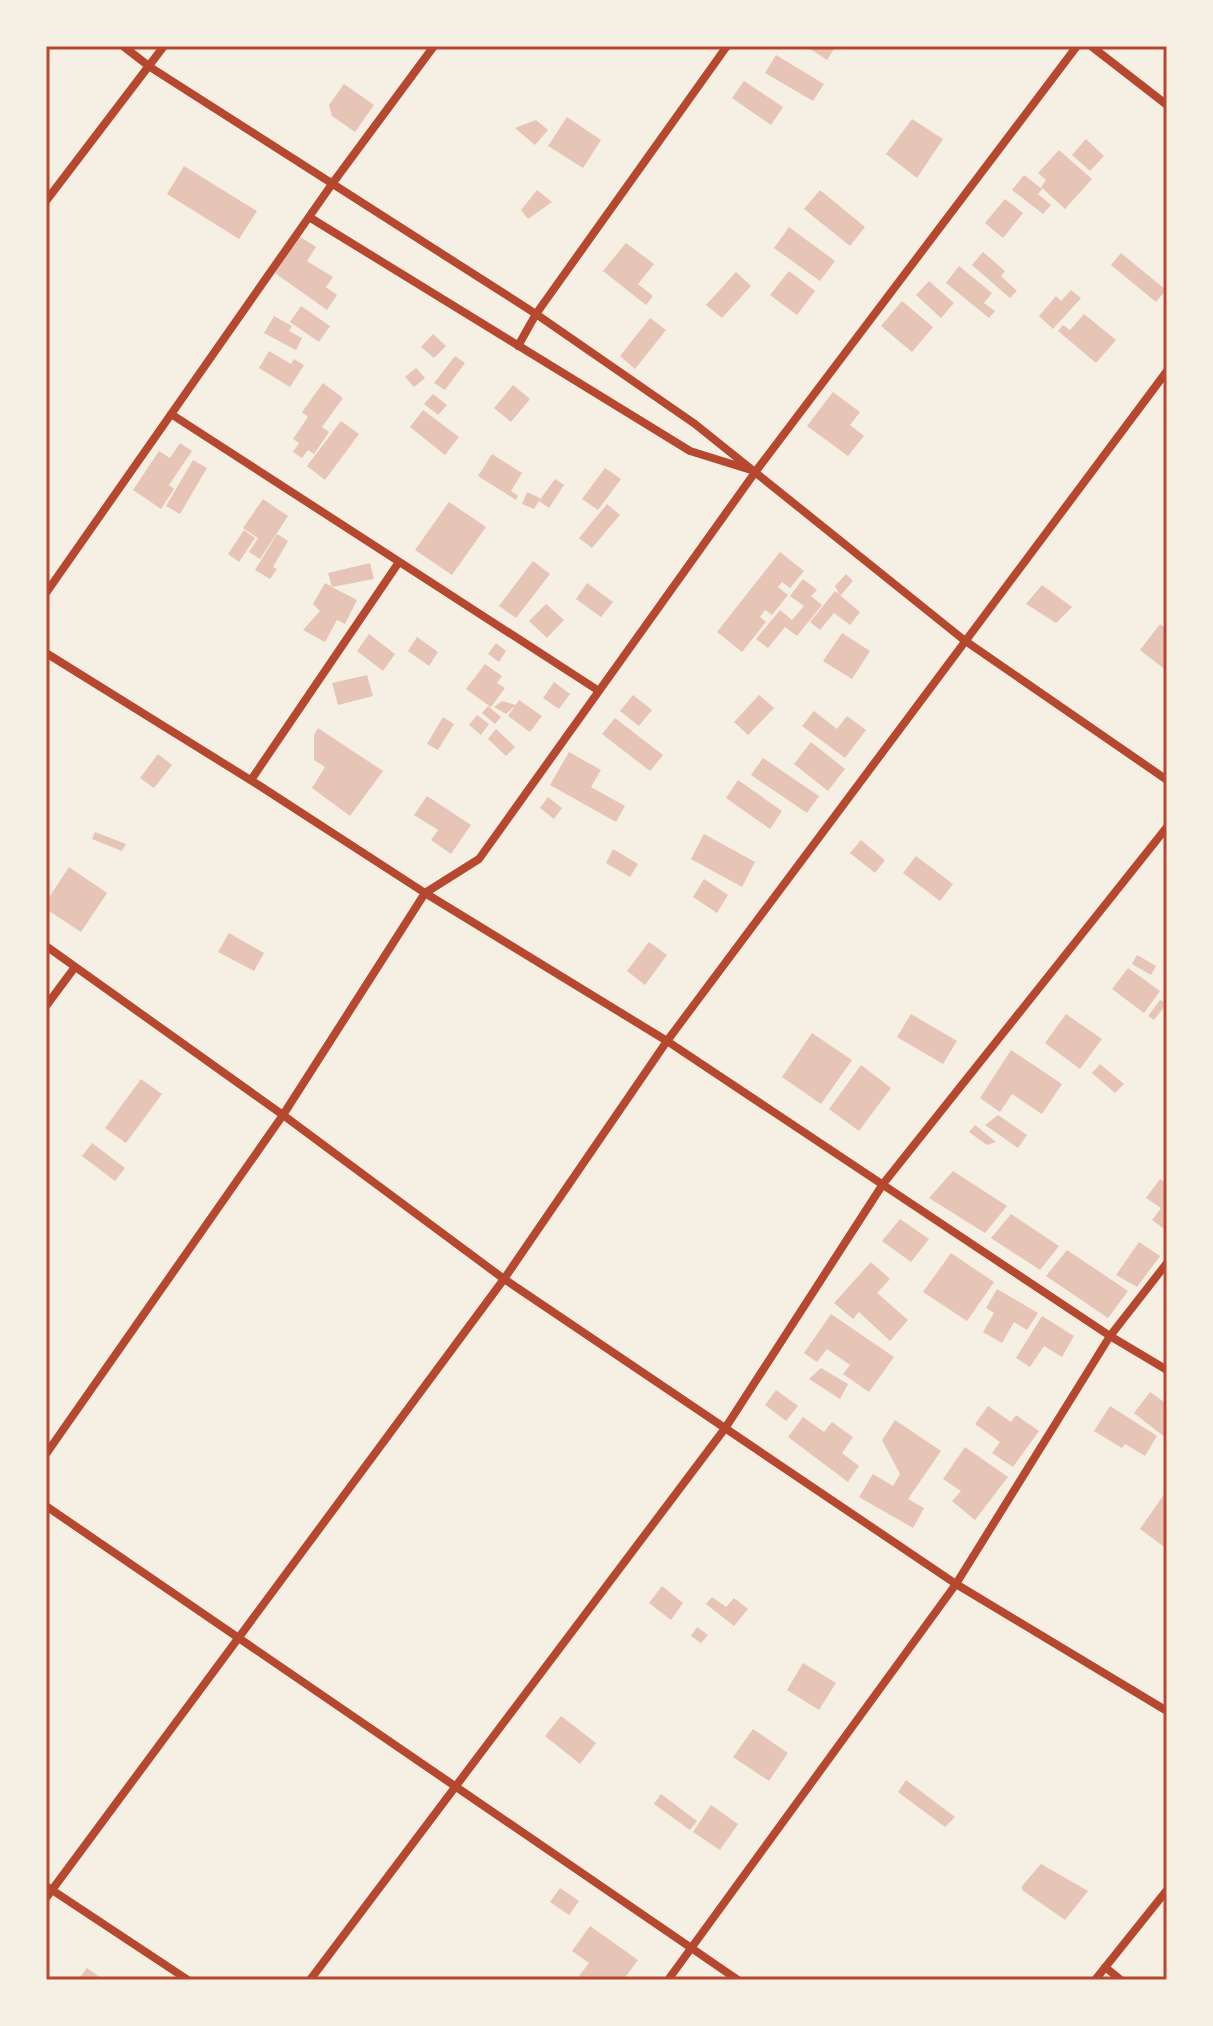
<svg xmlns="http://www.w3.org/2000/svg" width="1213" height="2026" viewBox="0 0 1213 2026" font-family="Manrope,sans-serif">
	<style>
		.building { fill: #e6c5b7 }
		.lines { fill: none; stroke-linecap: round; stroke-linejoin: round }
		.minor { stroke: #b5482f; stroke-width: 8 }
		.neatline { fill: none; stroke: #b5482f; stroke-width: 3 }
	</style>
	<rect width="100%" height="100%" fill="#f6efe4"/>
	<path class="building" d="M806 46H836L827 60Z
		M776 55 824 84 813 101 765 73Z
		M744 81 783 107 771 125 732 98Z
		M344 84 374 105 355 132 332 116 329 105Z
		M567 117 601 140 583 168 548 146Z
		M912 119 943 139 917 178 886 154Z
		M536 120 548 130 535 145 515 128Z
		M1086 139 1104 156 1090 171 1072 155Z
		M1059 150 1092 179 1065 209 1041 187 1046 180 1038 173Z
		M184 166 257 211 239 239 167 194Z
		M1024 175 1042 189 1038 194 1051 205 1043 214 1012 190Z
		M537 190 552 202 528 219 521 210Z
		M820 190 865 227 850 246 804 209Z
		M1005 199 1023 213 1003 238 985 223Z
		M789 227 835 261 820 281 774 248Z
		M299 236 316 247 307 261 333 277 326 287 337 295 327 310 275 273Z
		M626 243 654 264 638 284 653 296 646 305 603 271Z
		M983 252 1005 271 1001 276 1017 291 1010 298 972 265Z
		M1121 253 1166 290 1156 302 1111 265Z
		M959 266 992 293 984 303 995 311 989 318 946 283Z
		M789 271 815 291 797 315 770 295Z
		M736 272 751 286 722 318 706 305Z
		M929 281 954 303 941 318 916 295Z
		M1071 290 1081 298 1053 329 1039 316 1056 296 1061 301Z
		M902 301 933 327 912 352 881 326Z
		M301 306 330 326 319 342 290 322Z
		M1084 314 1116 340 1096 363 1058 331 1063 325 1070 330Z
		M274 316 292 326 289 331 302 338 296 350 264 333Z
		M650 318 666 330 635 369 620 356Z
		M433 334 446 346 434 358 421 347Z
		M269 351 291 364 294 359 304 365 290 387 259 368Z
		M455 356 465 363 445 390 434 383Z
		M416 368 425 378 414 387 405 377Z
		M323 383 343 398 322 427 329 432 314 454 308 450 302 458 293 452 299 443 293 439 308 417 302 412Z
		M513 385 530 399 511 422 494 408Z
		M833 392 860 412 850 425 864 436 848 456 807 426Z
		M433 394 447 405 438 415 424 404Z
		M423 410 459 437 445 455 410 427Z
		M341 421 359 434 325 480 307 466Z
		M180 443 192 451 169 485 174 489 161 509 133 490 159 451 170 458Z
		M492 454 522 473 511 491 518 496 516 500 478 476Z
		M193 460 207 468 180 514 166 506Z
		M605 468 621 479 598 510 582 499Z
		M555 479 564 485 549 508 539 501 534 509 522 504 527 492 540 498 539 501Z
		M263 499 288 516 260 559 249 552 258 538 243 528Z
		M449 502 486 527 452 575 415 550Z
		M607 504 620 515 592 548 579 538Z
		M244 530 255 538 239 562 228 554Z
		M277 534 288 541 273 567 277 569 270 579 255 570Z
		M780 552 804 571 790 588 782 582 778 587 788 595 772 615 765 610 760 617 766 622 742 652 717 632Z
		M533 561 550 574 516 618 499 606Z
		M370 563 374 579 332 587 357 600 345 624 337 620 325 642 303 630 320 611 313 604 325 583 332 587 328 573Z
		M846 574 853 581 840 596 835 586Z
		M803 579 817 590 811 596 822 605 797 636 785 627 768 648 756 639 780 610 792 620 804 606 790 596Z
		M587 583 613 602 601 617 576 599Z
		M1042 585 1072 607 1056 623 1026 604Z
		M835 591 860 612 850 625 834 613 820 630 810 622Z
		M546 604 564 620 547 638 529 621Z
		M1160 624 1167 630V671L1140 650Z
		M842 633 870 651 852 679 823 661Z
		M369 634 395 654 383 671 357 651Z
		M417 637 438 652 429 666 408 651Z
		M496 643 506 651 499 662 488 654Z
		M485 664 502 676 497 683 505 688 491 707 466 689Z
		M367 675 373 696 338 705 332 683Z
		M554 682 570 694 559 709 543 698Z
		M633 695 652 710 639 726 620 711Z
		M759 695 774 708 748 735 734 722Z
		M519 700 542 716 530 732 508 716Z
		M502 701 516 705 506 714 494 707Z
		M488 706 501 717 495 724 482 713Z
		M814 711 837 729 847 716 866 730 845 758 802 726Z
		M477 715 489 724 481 735 469 725Z
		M443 717 454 724 438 750 427 744Z
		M615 718 663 755 650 771 602 734Z
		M318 728 383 771 350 816 312 788 325 767 314 760V735Z
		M496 729 515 747 506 756 488 739Z
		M811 742 845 769 828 791 794 764Z
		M569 752 601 770 591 787 625 806 616 822 550 785Z
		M158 754 172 765 154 788 140 778Z
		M763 758 819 796 807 813 751 775Z
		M738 780 782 811 770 829 726 798Z
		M427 796 471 825 451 854 431 840 438 830 414 815Z
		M548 797 562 808 554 819 540 808Z
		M95 832 126 844 122 851 92 839Z
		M704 834 755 862 742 887 691 859Z
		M861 840 885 860 875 873 850 853Z
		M613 849 638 864 630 877 606 863Z
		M916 856 953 884 940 901 903 873Z
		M69 867 107 893 81 932 46 909V902Z
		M704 879 728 895 717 913 693 897Z
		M229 933 264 953 254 971 218 952Z
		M649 942 667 955 645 985 627 971Z
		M1137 955 1156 966 1151 975 1132 964Z
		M1128 968 1160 991 1144 1013 1112 989Z
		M1160 1000 1167 1003 1154 1020 1148 1016Z
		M911 1014 957 1041 943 1064 897 1037Z
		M1066 1014 1102 1039 1080 1069 1045 1043Z
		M812 1033 852 1060 821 1104 782 1077Z
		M1011 1050 1062 1084 1042 1114 1012 1094 1000 1112 980 1098Z
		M1100 1064 1124 1084 1115 1093 1092 1073Z
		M861 1065 891 1088 859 1131 829 1109Z
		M141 1079 162 1094 126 1143 105 1128Z
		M998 1115 1027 1135 1018 1148 985 1125Z
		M975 1125 996 1142 987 1145 969 1132Z
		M92 1143 125 1168 115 1181 82 1156Z
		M953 1171 1007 1206 985 1233 929 1198Z
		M1160 1179 1167 1184V1231L1152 1220 1161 1208 1146 1198Z
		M1011 1214 1059 1246 1040 1270 991 1238Z
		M900 1219 929 1239 911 1262 882 1241Z
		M1139 1242 1160 1256 1137 1287 1116 1275Z
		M1067 1250 1128 1291 1108 1318 1046 1276Z
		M951 1253 994 1282 967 1321 923 1292Z
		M871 1262 890 1279 877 1293 908 1320 890 1341 859 1312 853 1319 834 1303Z
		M997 1289 1038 1313 1027 1330 1014 1322 1002 1343 983 1332 994 1313 986 1308Z
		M831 1314 894 1357 869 1392 843 1374 850 1365 827 1349 817 1362 804 1353Z
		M1042 1316 1074 1336 1062 1357 1044 1346 1030 1367 1016 1358Z
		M821 1368 848 1384 840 1399 809 1379Z
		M776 1390 798 1406 786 1421 765 1405Z
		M1150 1392 1167 1404V1439L1134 1413Z
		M988 1406 1011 1422 1016 1415 1039 1431 1013 1467 992 1453 1000 1442 975 1424Z
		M1110 1406 1157 1436 1145 1456 1125 1444 1122 1448 1094 1431Z
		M803 1417 824 1432 832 1422 853 1437 842 1453 859 1466 848 1482 788 1437Z
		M895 1420 941 1451 908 1499 924 1508 913 1528 859 1497 873 1474 893 1486 900 1474 882 1440Z
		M965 1447 1008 1477 975 1520 952 1501 961 1491 943 1479Z
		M1167 1490V1549L1140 1529Z
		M662 1586 683 1603 671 1620 649 1603Z
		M712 1597 726 1607 734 1598 748 1609 734 1626 706 1604Z
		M697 1627 708 1635 701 1643 691 1636Z
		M803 1663 836 1683 819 1710 787 1690Z
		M561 1716 596 1743 580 1764 545 1736Z
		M753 1729 788 1753 769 1781 733 1757Z
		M906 1780 955 1817 945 1827 898 1792Z
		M661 1794 697 1821 690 1830 654 1804Z
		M711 1805 738 1824 720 1850 693 1832Z
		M1041 1864 1088 1891 1065 1920 1022 1890V1886Z
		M560 1888 579 1901 569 1915 550 1902Z
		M590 1926 638 1960 623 1980H576L589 1963 572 1951Z
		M87 1968 104 1980H78Z"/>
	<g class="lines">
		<path class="minor" d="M123 46 150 67 536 314 695 424 964 640 1167 780
			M1091 46 1167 105
			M46 201 164 46
			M309 217 690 451 751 470
			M518 346 536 314 727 46
			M171 414 599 691
			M46 593 332 184 434 46
			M46 653 260 786 425 893 667 1041 1110 1336 1167 1370
			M251 780 399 562
			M46 946 283 1115 504 1279 956 1584 1167 1711
			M46 1006 75 967
			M46 1454 283 1115 425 893 479 859 756 471 1077 46
			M46 1506 738 1980
			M46 1886 188 1980
			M46 1898 504 1279 667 1041 1167 371
			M1105 1967 1121 1980
			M310 1980 726 1427 883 1184 1167 827
			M668 1980 956 1584 1110 1336 1167 1263
			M1095 1980 1167 1890"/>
	</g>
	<rect width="1213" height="2026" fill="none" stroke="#f6efe4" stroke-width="96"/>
	<rect x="48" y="48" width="1117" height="1930" class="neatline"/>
</svg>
